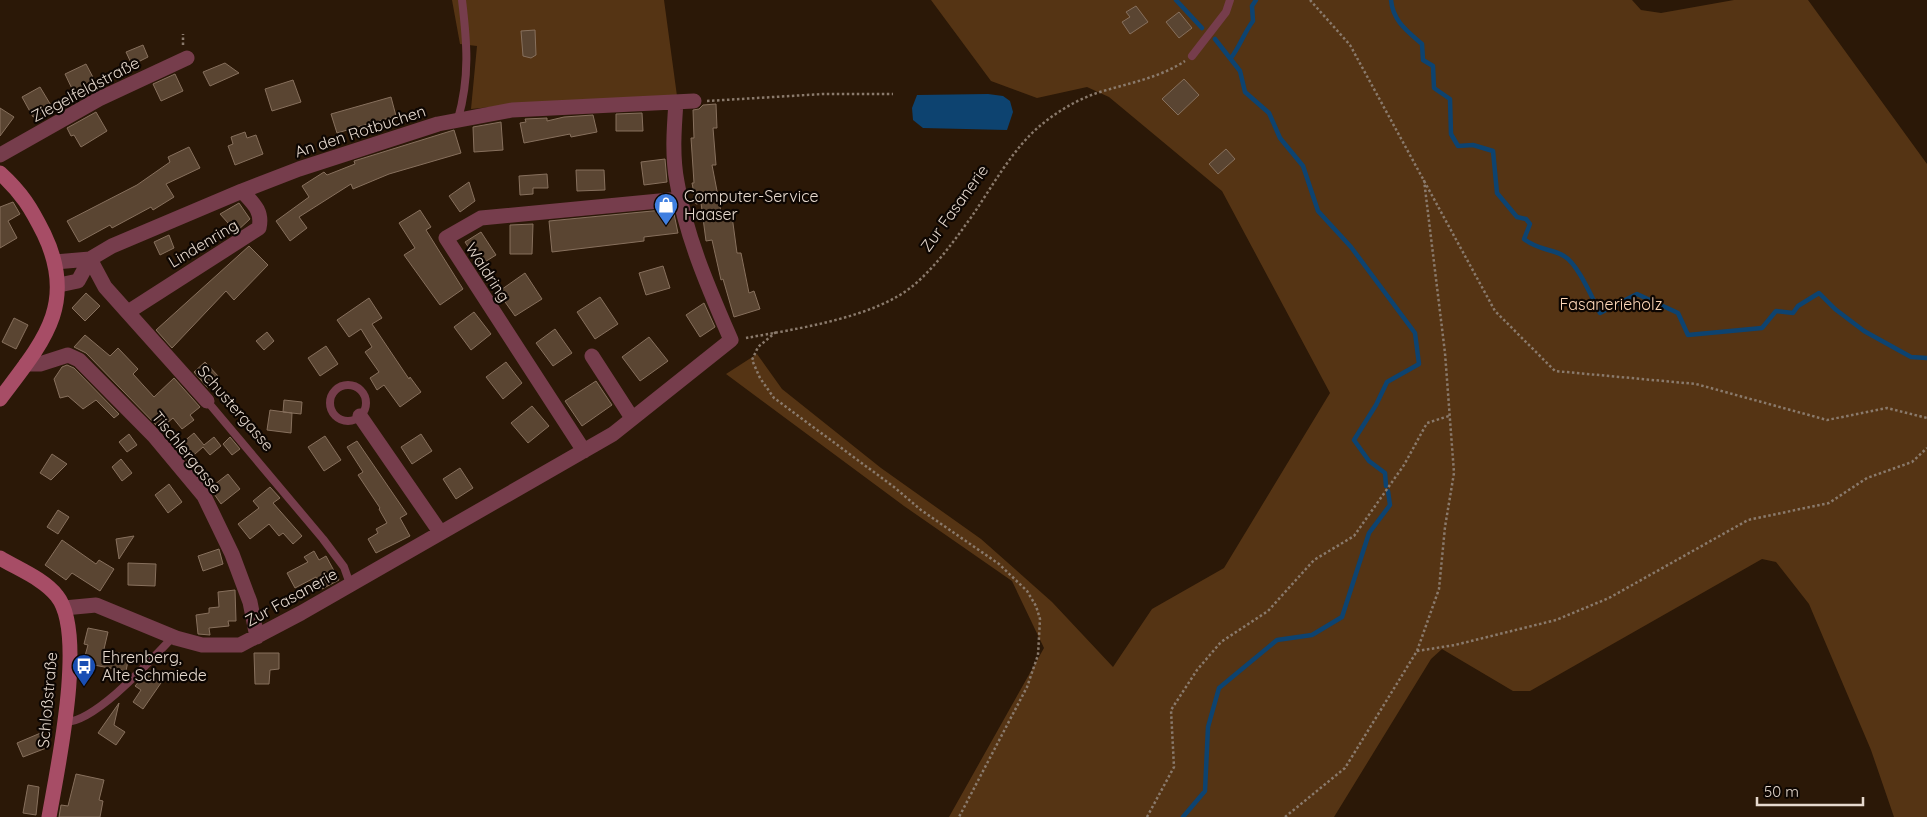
<svg xmlns="http://www.w3.org/2000/svg" width="1927" height="817" viewBox="0 0 1927 817" font-family="Quicksand,sans-serif">
	<style>
		.green { fill: #553414 }
		.water { fill: #0d4370 }
		.lines { fill: none; stroke-linecap: round; stroke-linejoin: round }
		.stream { stroke: #0d4370; stroke-width: 4.5 }
		.building { fill: #5a4532; stroke: #87705d }
		.path { stroke: #8a7a6c; stroke-width: 2.5; stroke-dasharray: 2.5 2.5; stroke-linecap: butt }
		.lane { stroke: #763d4c; stroke-width: 8 }
		.street { stroke: #763d4c; stroke-width: 15 }
		.secondary { stroke: #a74d66; stroke-width: 15 }
		.labels { text-anchor: middle; dominant-baseline: central; stroke-width: 4.5; stroke-linejoin: round; paint-order: stroke }
		.street-label { font-size: 16px; fill: #e6d9ce; stroke: #0d0602 }
		.poi-label { font-size: 16px; fill: #e6d9ce; stroke: #0d0602; text-anchor: start }
		.park-label { font-size: 16px; fill: #ffd9ba; stroke: #0d0602 }
	</style>
	<rect width="100%" height="100%" fill="#2b1807"/>
	<path class="green" d="M452 0H664L677 96 541 102 471 109 477 46 460 44Z
		M931 0H1632L1641 10 1661 13 1734 0H1808L1927 164V817H1894L1871 750 1809 604 1776 562 1762 559 1530 691H1513L1442 649 1431 659 1334 817H949L1044 648 1012 581 904 506 726 374 757 354 782 389 881 468 981 539 1052 602 1113 667 1152 609 1224 568 1330 393 1222 191 1109 97 1087 87 1037 98 991 81Z"/>
	<path class="water" d="M988 94 1003 96 1010 101 1013 112 1007 130 923 128 913 120 912 108 917 95Z"/>
	<g class="lines">
		<path class="stream" d="M1176 0 1202 28
			M1391 0C1393 21 1407 31 1422 44L1423 60 1433 66 1434 88 1450 99 1451 134 1458 146 1473 145 1493 151 1497 193 1517 217 1526 219 1530 224 1524 239C1539 251 1551 248 1564 256 1578 264 1592 298 1600 313L1637 294 1678 313 1688 335 1762 328 1776 311 1793 313 1798 306 1819 293 1835 309 1864 331 1911 357 1927 358
			M1215 39 1240 71 1245 92 1269 113 1280 138 1303 166 1318 211 1351 247 1415 333 1419 364 1387 382 1376 405 1354 440 1369 461 1385 473 1386 486
			M1231 58C1240 46 1244 33 1253 21L1252 6 1256 0
			M1183 817 1205 791 1208 727 1219 688 1277 640 1312 635 1342 617 1369 533 1390 505 1388 491"/>
	</g>
	<path class="building" d="M1136 6 1148 22 1130 34 1122 22 1130 17 1126 12Z
		M1179 12 1192 28 1179 38 1166 22Z
		M535 30 536 55 531 58 523 56 521 31Z
		M143 45 148 57 132 65 126 52Z
		M225 63 239 73 210 86 203 72Z
		M86 64 96 83 74 93 65 74Z
		M175 74 183 91 161 101 153 84Z
		M1184 79 1199 95 1178 115 1162 99Z
		M293 80 301 102 272 111 265 89Z
		M40 87 52 107 33 117 22 97Z
		M391 97 396 116 337 133 331 114Z
		M716 104 717 128H713L716 165H712L722 217 732 216 737 253H741L749 293 754 291 760 309 734 317 723 279 721 280 712 240 706 241 701 203 696 204 692 183H694L691 138H694L693 110 699 109 703 105Z
		M0 108 14 117 0 136Z
		M96 112 107 131 81 147 74 135 71 136 67 128Z
		M642 113 643 131H616V114Z
		M593 115 597 132 571 137 570 134 524 143 520 123 526 122 525 119 547 118V121L564 117Z
		M501 122 503 150 474 152 473 127Z
		M454 130 461 153 389 174 353 189 351 184 299 217 307 228 290 241 276 221 309 197 302 186 324 172 327 175 355 164 354 161Z
		M245 132 247 138 256 135 263 154 235 165 228 146 233 144 231 137Z
		M189 147 200 168 166 184 174 197 153 210 151 207 112 228 110 225 79 242 67 221 137 185 170 162 168 157Z
		M1226 149 1235 159 1218 174 1209 164Z
		M665 159 667 182 644 185 641 162Z
		M576 170H604L605 190 577 191Z
		M547 174 548 188H533V194L520 195 519 176Z
		M469 182 475 201 460 212 449 196Z
		M13 202 20 214 8 221 17 238 0 248V207Z
		M239 203 250 219 236 232 220 214Z
		M673 209 678 233 644 237V241L552 252 549 221Z
		M420 210 431 227 426 230 463 289 440 305 404 255 415 248 399 223Z
		M533 224 532 254H510V225Z
		M481 232 496 255 480 265 465 242Z
		M169 235 174 248 160 255 154 242Z
		M249 246 268 265 234 300 226 291 172 348 156 330Z
		M663 266 670 288 646 295 639 273Z
		M525 273 542 299 515 316 498 292Z
		M86 293 100 306 85 321 72 308Z
		M600 297 618 324 595 339 577 312Z
		M369 298 382 318 372 324 409 379 410 377 421 392 400 407 384 385 377 390 370 378 379 372 365 352 372 347 361 329 349 337 337 320Z
		M704 303 715 327 700 337 686 315Z
		M474 312 491 334 471 350 454 327Z
		M14 318 28 325 16 349 2 342Z
		M555 329 572 353 553 366 536 343Z
		M267 332 274 341 264 350 256 341Z
		M85 335 110 356 118 348 138 369 133 374 154 397 174 378 200 407 190 415 194 420 182 429 173 418 160 429 86 353 74 347Z
		M649 337 668 361 640 381 622 357Z
		M326 346 338 364 320 376 308 358Z
		M205 362 219 377 208 388 194 372Z
		M506 362 522 383 503 399 486 377Z
		M67 365 74 368 119 414 114 418 96 400 83 409 68 396 60 398 54 379 62 367Z
		M596 381 612 405 582 426 565 401Z
		M284 400 302 402 301 414 283 412Z
		M532 406 549 426 528 443 511 423Z
		M270 410 292 413 291 433 267 430Z
		M194 433 204 445 214 437 221 446 210 455 203 447 187 461 176 448Z
		M129 434 137 445 127 452 119 442Z
		M421 434 432 451 412 464 401 447Z
		M325 436 341 460 324 471 308 447Z
		M230 437 240 449 232 455 223 444Z
		M357 441 407 514 400 518 410 536 376 553 368 539 378 533 376 529 387 523 379 509 380 508 358 475 363 472 347 447Z
		M52 454 67 464 51 480 40 473Z
		M121 459 132 473 122 481 112 467Z
		M460 468 473 488 456 499 443 479Z
		M228 474 240 489 221 504 210 488Z
		M169 484 182 502 168 513 155 495Z
		M270 487 280 498 273 503 302 536 293 544 283 533 279 536 269 524 250 539 238 524 259 508 253 501Z
		M58 510 69 517 58 534 47 527Z
		M134 536 119 559 116 539Z
		M62 540 96 564 99 560 114 569 100 591 72 573 66 580 45 565Z
		M219 549 223 564 203 571 198 556Z
		M314 551 319 560 326 556 339 580 322 589 316 577 295 588 287 573 308 562 304 557Z
		M128 563 156 564 155 586 128 585Z
		M235 590 236 621H228L229 626 209 628 210 635 198 634 196 615 209 613V608L219 607 218 592Z
		M88 628 108 632 104 649 129 656 126 671 83 663 88 645 84 644Z
		M254 653H279V669L270 670 269 684H255Z
		M149 670 163 680 143 709 133 702 141 690 135 686Z
		M119 703 114 725 125 732 116 745 98 733Z
		M43 732 49 747 23 757 17 743Z
		M76 774 104 780 99 800 103 801 100 817H59L61 805 68 806Z
		M28 785 39 787 36 815 23 813Z"/>
	<g class="lines">
		<path class="path" d="M1310 0 1350 45 1495 311 1555 371 1696 384 1827 420 1887 408 1927 418
			M183 45V34
			M707 101 823 94H893
			M776 332 758 347 752 360 760 378 774 398 894 487 921 510 999 564 1027 591 1036 606 1040 619 1038 655 1027 687 959 817
			M746 338C795 329 875 318 914 285 937 265 954 241 972 216 992 187 1013 148 1041 125 1058 111 1078 99 1100 92 1129 83 1159 78 1185 61
			M1417 651 1455 645 1556 620 1609 598 1748 520 1829 503 1867 478 1912 462 1927 448
			M1147 817 1174 767 1171 710 1197 670 1221 642 1268 611 1314 560 1354 536 1404 465 1427 423 1449 416
			M1285 817 1345 768 1417 651 1439 589 1445 527 1454 473 1445 353 1424 180"/>
		<path class="lane" d="M1192 56 1226 12 1230 0
			M458 119C470 77 467 42 462 0
			M330 403a18 18 0 1 1 36 0a18 18 0 1 1-36 0Z
			M207 401 323 539 344 567 350 584
			M64 722C94 724 152 659 173 637"/>
		<path class="street" d="M0 155 99 99 187 58
			M90 259 105 287 207 401
			M55 262 90 259 112 246 242 191 299 169 438 124 512 110 694 101
			M59 285 78 281 90 259
			M128 312 259 228C263 211 253 203 242 191
			M592 356 632 418
			M26 364H40L68 355 79 360 154 436 204 496 232 554 250 602 257 637
			M360 416 440 532
			M584 451 446 238 481 218 680 199
			M64 608 96 605 176 638 202 645H240L301 613 613 434 731 340C709 289 686 237 677 182 672 156 674 129 676 102"/>
		<path class="secondary" d="M0 173C22 193 31 208 44 234 78 305 42 343 0 399
			M0 558C18 569 44 579 57 596 87 633 57 770 49 817"/>
	</g>
	<defs>
		<g id="shop-pin" transform="scale(1.25)"><path d="M0 17L-7.5 6A9.5 9.5 0 1 1 7.5 6Z" fill="#3f7fe0" stroke="#0d0602"/><path d="M-5-2.5h2.3a2.7 3.5 0 0 1 5.4 0H5L5.5 6h-11ZM-1.5-2.5h3a1.5 2.3 0 0 0-3 0Z" fill="#fff"/></g>
		<g id="bus-pin" transform="scale(1.25)"><path d="M0 17L-7.5 6A9.5 9.5 0 1 1 7.5 6Z" fill="#1a4fb4" stroke="#0d0602"/><path d="M-5-6H5V4H4V6H2V4H-2V6H-4V4H-5ZM-3.5-4V0h7V-4ZM-3.5 1.2v1.5H-2V1.2ZM2 1.2v1.5H3.5V1.2Z" fill="#fff"/></g>
	</defs>
	<g fill-rule="evenodd">
		<use href="#shop-pin" x="666" y="205"/>
		<use href="#bus-pin" x="84" y="666"/>
	</g>
	<g class="labels">
		<g class="street-label">
			<text transform="translate(85 89) rotate(-28)">Ziegelfeldstraße</text>
			<text transform="translate(360 131) rotate(-18)">An den Rotbuchen</text>
			<text transform="translate(954 208) rotate(-54)">Zur Fasanerie</text>
			<text transform="translate(203 243) rotate(-31)">Lindenring</text>
			<text transform="translate(488 272) rotate(57)">Waldring</text>
			<text transform="translate(236 408) rotate(49)">Schustergasse</text>
			<text transform="translate(187 452) rotate(51)">Tischlergasse</text>
			<text transform="translate(291 597) rotate(-29)">Zur Fasanerie</text>
			<text transform="translate(47 700) rotate(-85)">Schloßstraße</text>
		</g>
		<g class="poi-label">
			<text x="684" y="196">Computer-Service<tspan x="684" dy="18">Haaser</tspan></text>
			<text x="102" y="657">Ehrenberg,<tspan x="102" dy="18">Alte Schmiede</tspan></text>
		</g>
		<g class="park-label">
			<text x="1611" y="304">Fasanerieholz</text>
		</g>
	</g>
	<path d="M1757 797v8h106v-8" fill="none" stroke="#e6d9ce" stroke-width="2.5"/>
	<text x="1764" y="797" font-size="15" fill="#e6d9ce" stroke="#0d0602" stroke-width="4" paint-order="stroke">50 m</text>
</svg>
